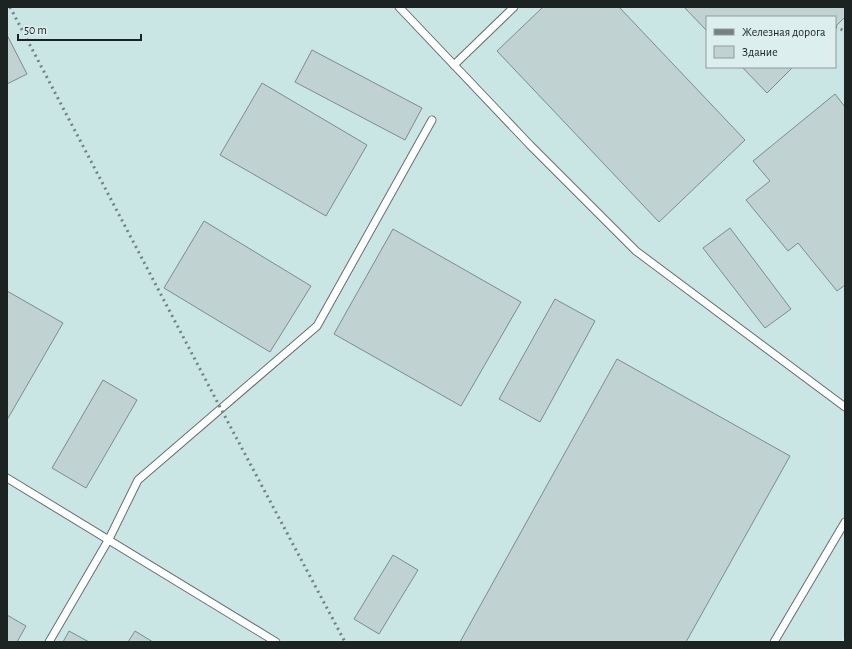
<svg xmlns="http://www.w3.org/2000/svg" width="852" height="649" viewBox="0 0 852 649" font-family="'Alegreya Sans',sans-serif">
<rect width="100%" height="100%" fill="#dceeed"/>
<path fill="#c9e5e4" fill-rule="evenodd" d="M7 7H845V636L841 642H7ZM707 17H835V67H707Z"/>
<g fill="#c0d2d1" stroke="#7c8d8c">
<path d="M543 7H619L745 140 659 222 497 51Z"/>
<path d="M684 7H845V17L835 27V17H707V31Z"/>
<path d="M7 35 27 74 7 84Z"/>
<path d="M312 50 422 108 405 140 295 82Z"/>
<path d="M742 67H793L767 93Z"/>
<path d="M262 83 367 145 326 216 220 155Z"/>
<path d="M835 94 845 107V285L837 291 798 243 788 251 746 200 770 181 753 161Z"/>
<path d="M204 221 311 286 270 352 164 288Z"/>
<path d="M730 228 791 309 765 328 703 248Z"/>
<path d="M393 229 521 302 461 406 334 334Z"/>
<path d="M7 291 63 323 7 420Z"/>
<path d="M555 299 595 321 540 422 499 399Z"/>
<path d="M617 359 790 456 686 642H460Z"/>
<path d="M103 380 137 400 86 488 52 468Z"/>
<path d="M393 555 418 570 379 634 354 619Z"/>
<path d="M7 615 26 626 17 642H7Z"/>
<path d="M69 631 89 642H63Z"/>
<path d="M135 631 153 642H128Z"/>
</g>
<g fill="none" stroke-linecap="round" stroke-linejoin="round">
<g stroke="#617170" stroke-width="9">
<g id="service">
<path d="M399 7 530 145 636 251 845 407"/>
<path d="M454 65 514 7"/>
<path d="M7 478 276 642"/>
<path d="M49 642 109 539 138 480 317 326 432 120"/>
<path d="M774 642 845 522"/>
</g>
</g>
<use href="#service" stroke="#fff" stroke-width="7"/>
<g stroke="#758181" stroke-width="3" stroke-dasharray="2 4" stroke-linecap="butt">
<path d="M10 7 221 409 345 642"/>
<path d="M835 27 845 31"/>
</g>
</g>
<rect width="852" height="649" fill="none" stroke="#1c2323" stroke-width="16"/>
<rect x="706" y="16" width="130" height="52" fill="#dceeed" stroke="#8f9d9c"/>
<rect x="714" y="29" width="20" height="6" fill="#758181" stroke="#8f9d9c"/>
<text x="742" y="36" font-size="12" fill="#1c2323">Железная дорога</text>
<rect x="714" y="46" width="20" height="12" fill="#c0d2d1" stroke="#8f9d9c"/>
<text x="742" y="56" font-size="12" fill="#1c2323">Здание</text>
<path d="M18 34v6h123v-6" fill="none" stroke="#1c2323" stroke-width="2"/>
<text x="24" y="34" font-size="12" fill="#1c2323" stroke="#dceeed" stroke-width="3" paint-order="stroke">50 m</text>
</svg>
